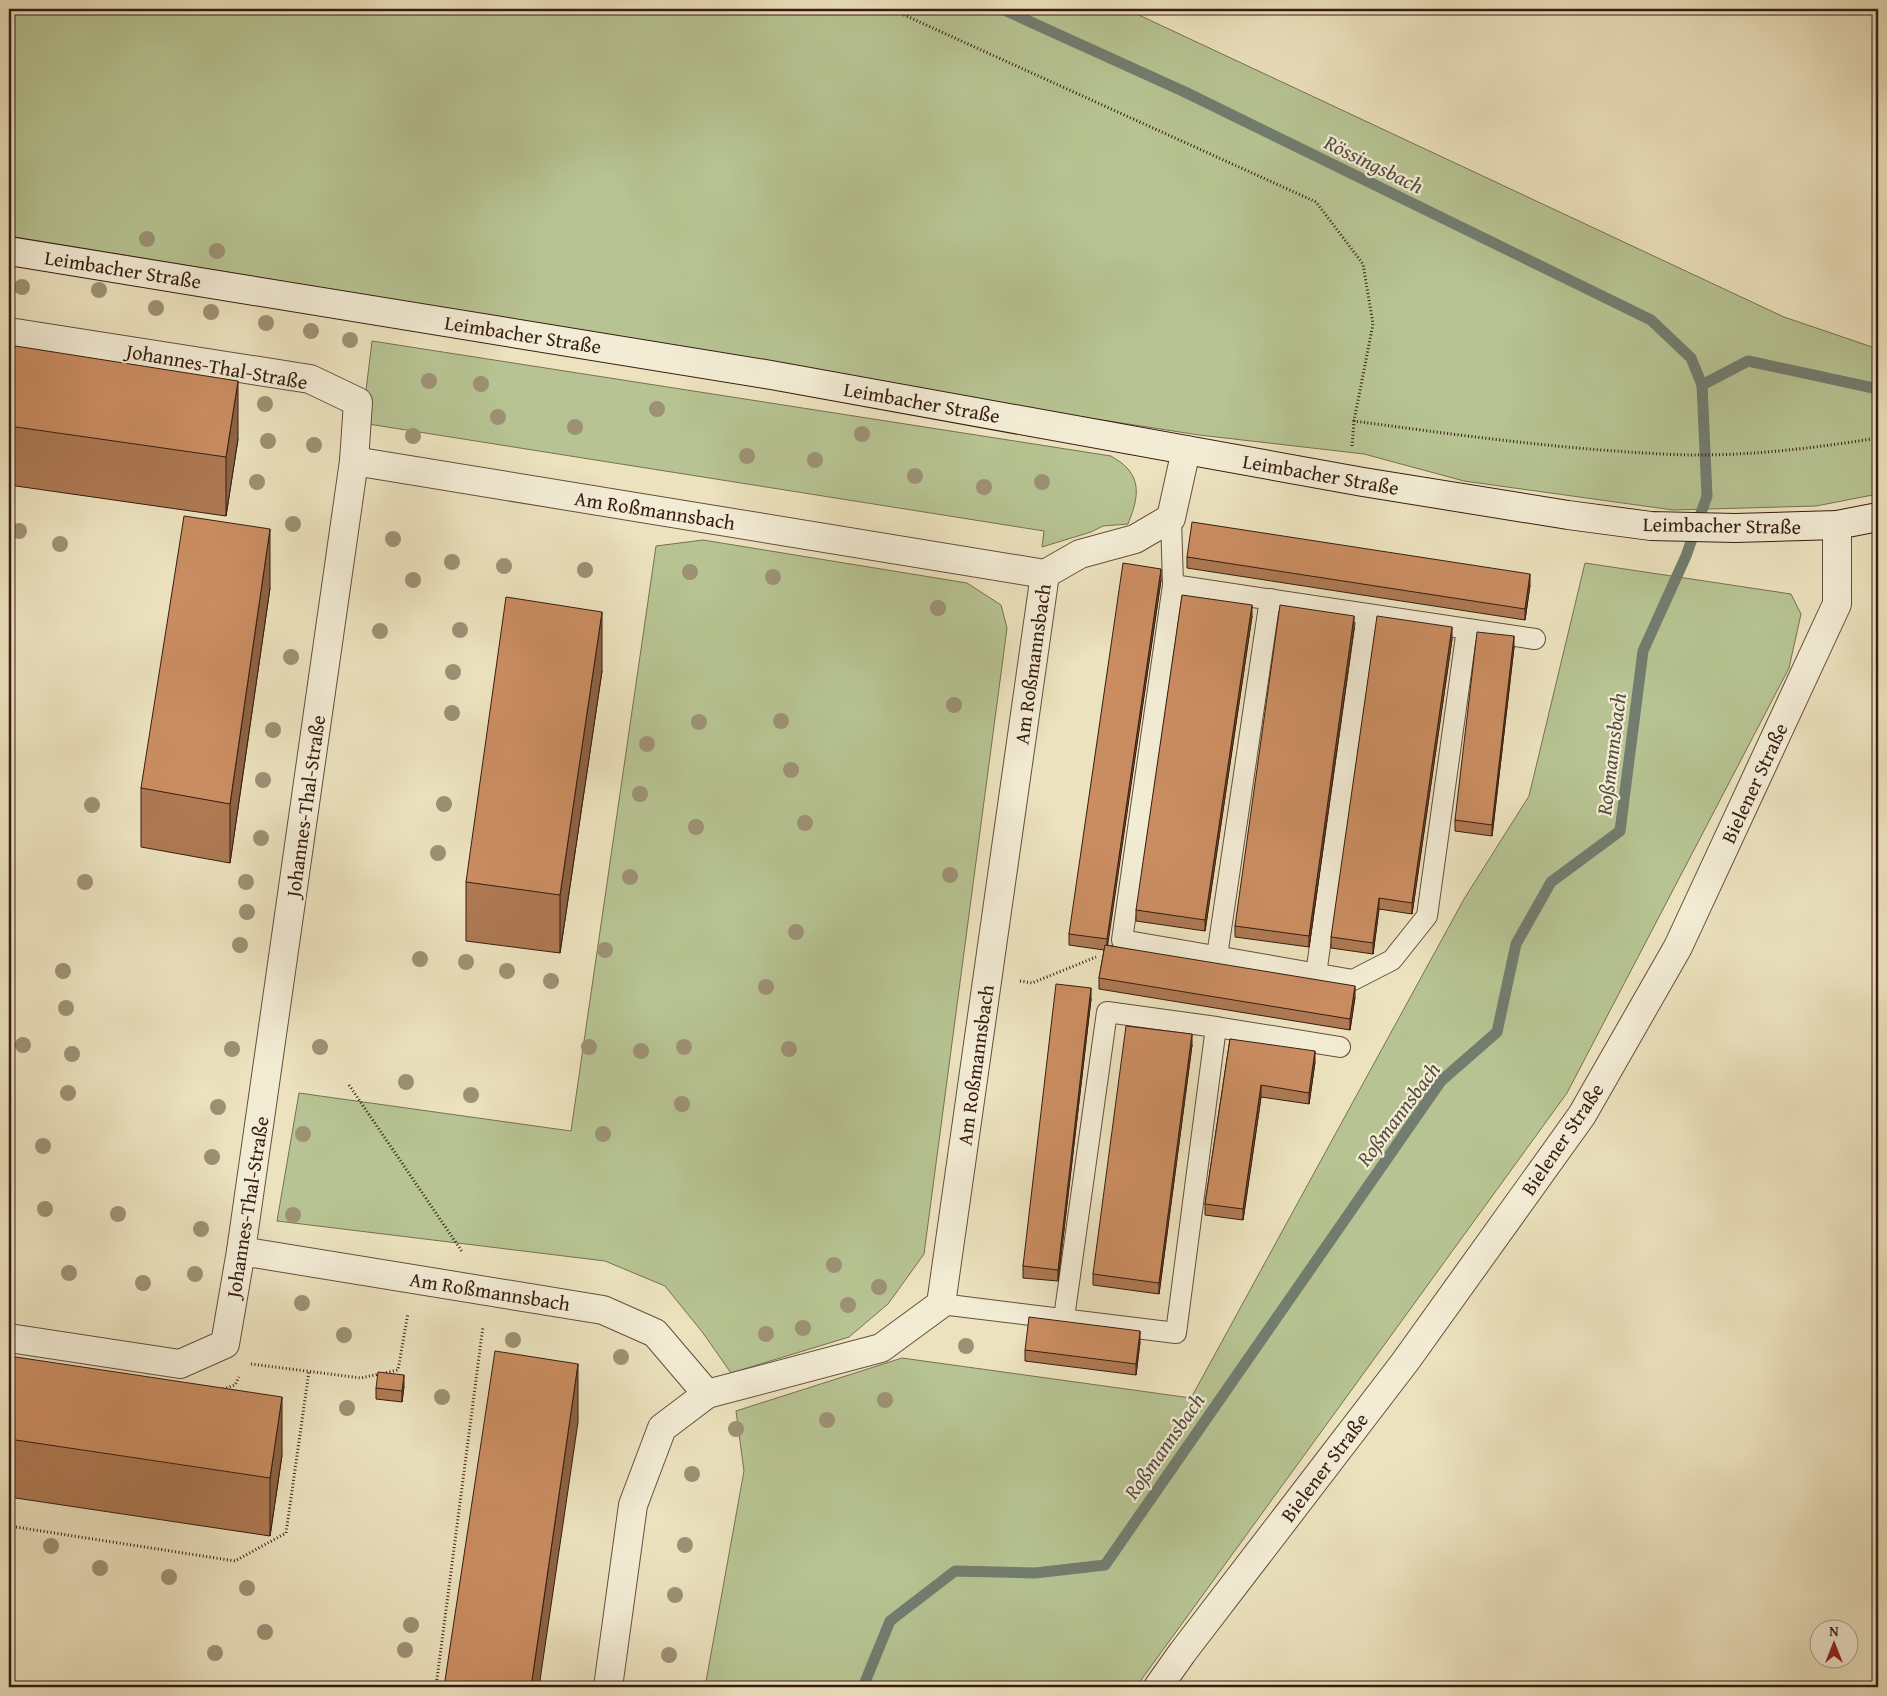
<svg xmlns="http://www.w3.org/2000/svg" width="1887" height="1696" viewBox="0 0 1887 1696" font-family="'Gentium Book Plus',serif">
<rect width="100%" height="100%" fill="#ece2be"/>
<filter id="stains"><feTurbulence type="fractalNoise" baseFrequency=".004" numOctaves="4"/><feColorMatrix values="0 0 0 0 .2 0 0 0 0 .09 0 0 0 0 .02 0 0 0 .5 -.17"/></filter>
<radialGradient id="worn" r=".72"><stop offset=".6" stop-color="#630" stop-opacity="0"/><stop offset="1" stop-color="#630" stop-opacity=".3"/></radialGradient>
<g fill="#b7c392" stroke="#777052">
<path d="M9 9H1126L1784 317 1878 349V494L1816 506 1673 510 1464 481 1364 454 1199 435 1038 410 632 339 9 236Z"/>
<path d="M372 341 1111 456C1117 460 1123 463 1127 468 1143 485 1135 506 1128 524L1103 526 1091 532 1042 547 1044 531 362 423Z"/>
<path d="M703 540 967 583 1001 605 1007 628 924 1254 888 1304 849 1337 731 1373 703 1333 665 1286 605 1261 277 1221 299 1093 571 1131 656 546Z"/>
<path d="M1585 563 1791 594 1801 614 1789 668 1567 1093 1136 1687H705L744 1471 736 1411 902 1358 1191 1398 1464 899 1529 796Z"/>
</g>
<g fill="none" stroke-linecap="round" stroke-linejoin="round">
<g stroke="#727d6f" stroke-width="11">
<path d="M1002 9 1185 92 1651 320 1691 358 1702 385"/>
<path d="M863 1687 890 1621 955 1571 1035 1573 1105 1565 1441 1081 1497 1032 1516 944 1551 882 1620 831 1643 651 1686 556 1707 496 1702 385 1748 361 1878 389"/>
</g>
<g stroke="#644e3c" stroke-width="22">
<g id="lane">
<path d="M1171 518 1173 585 1122 940 1353 980 1392 960 1427 916 1467 629"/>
<path d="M1173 585 1535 639"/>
<path d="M1217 956 1270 599"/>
<path d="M1316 974 1367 614"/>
<path d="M1216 1027 1340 1047"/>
<path d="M941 1304 1176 1333 1216 1027 1107 1012 1064 1318"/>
</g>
</g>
<g stroke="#644e3c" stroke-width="30">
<g id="street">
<path d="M9 332 310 379 358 402 354 461 241 1251 225 1344 180 1364 9 1338"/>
<path d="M354 461 1045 574"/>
<path d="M241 1251 603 1310 655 1333 707 1394"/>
<path d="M608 1687 633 1505 662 1428 707 1394 881 1348 941 1304 1045 574 1080 554 1135 539 1171 518 1186 450"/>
<path d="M1158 1687 1182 1653 1405 1362 1582 1115 1678 947 1837 604V525"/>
</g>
</g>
<g stroke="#371c11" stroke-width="30">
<path id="secondary" d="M9 251 771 375 1363 482 1568 515 1651 526 1735 528 1837 525 1878 517"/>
</g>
<g stroke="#371c11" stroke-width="3" stroke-dasharray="1 2.5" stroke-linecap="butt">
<path d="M891 9 1316 202 1363 264 1373 324 1354 421"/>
<path d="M1352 446 1354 421C1457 435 1560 449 1663 454 1735 458 1808 449 1878 438"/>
<path d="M1020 981 1032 983 1096 957"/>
<path d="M349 1085 463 1253"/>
<path d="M251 1364 361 1378 398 1370 408 1313"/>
<path d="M223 1389 235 1385 239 1377"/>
<path d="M9 1526 235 1561 286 1533 309 1371"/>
<path d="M436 1687 483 1326"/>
</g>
<use href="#lane" stroke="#f3ecd5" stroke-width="20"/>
<use href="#street" stroke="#f3ecd5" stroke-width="28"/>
<use href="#secondary" stroke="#f3ecd5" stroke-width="28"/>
</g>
<g fill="#9d9174">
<circle cx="147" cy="239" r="8"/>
<circle cx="217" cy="251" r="8"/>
<circle cx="22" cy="287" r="8"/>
<circle cx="99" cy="290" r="8"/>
<circle cx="156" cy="308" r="8"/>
<circle cx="211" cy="312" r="8"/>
<circle cx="266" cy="323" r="8"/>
<circle cx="311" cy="331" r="8"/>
<circle cx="350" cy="340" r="8"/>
<circle cx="429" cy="381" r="8"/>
<circle cx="481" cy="384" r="8"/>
<circle cx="265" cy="404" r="8"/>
<circle cx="657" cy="409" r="8"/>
<circle cx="498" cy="417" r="8"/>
<circle cx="575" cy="427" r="8"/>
<circle cx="862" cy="434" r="8"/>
<circle cx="413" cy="436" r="8"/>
<circle cx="268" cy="441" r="8"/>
<circle cx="314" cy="445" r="8"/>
<circle cx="747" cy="456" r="8"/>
<circle cx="815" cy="460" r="8"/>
<circle cx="915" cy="476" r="8"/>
<circle cx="257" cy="482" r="8"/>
<circle cx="1042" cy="482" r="8"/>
<circle cx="984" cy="487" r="8"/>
<circle cx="293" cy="524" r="8"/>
<circle cx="19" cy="531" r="8"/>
<circle cx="393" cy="539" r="8"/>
<circle cx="60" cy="544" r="8"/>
<circle cx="452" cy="562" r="8"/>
<circle cx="504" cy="566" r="8"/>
<circle cx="585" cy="570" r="8"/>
<circle cx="690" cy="572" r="8"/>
<circle cx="773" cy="577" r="8"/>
<circle cx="413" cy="580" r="8"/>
<circle cx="938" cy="608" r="8"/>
<circle cx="460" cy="630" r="8"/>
<circle cx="380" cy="631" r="8"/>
<circle cx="291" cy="657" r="8"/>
<circle cx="453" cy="672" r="8"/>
<circle cx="954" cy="705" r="8"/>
<circle cx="452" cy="713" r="8"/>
<circle cx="781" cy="721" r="8"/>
<circle cx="699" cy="722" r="8"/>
<circle cx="273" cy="730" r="8"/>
<circle cx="647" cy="744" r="8"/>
<circle cx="791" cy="770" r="8"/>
<circle cx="263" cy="780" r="8"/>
<circle cx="640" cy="794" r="8"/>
<circle cx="444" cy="804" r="8"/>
<circle cx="92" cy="805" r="8"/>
<circle cx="805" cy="823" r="8"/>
<circle cx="696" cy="827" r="8"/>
<circle cx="261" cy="838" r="8"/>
<circle cx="438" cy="853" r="8"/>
<circle cx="950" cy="875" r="8"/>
<circle cx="630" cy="877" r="8"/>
<circle cx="85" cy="882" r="8"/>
<circle cx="246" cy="882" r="8"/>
<circle cx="247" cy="912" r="8"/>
<circle cx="796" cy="932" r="8"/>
<circle cx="240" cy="945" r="8"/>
<circle cx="605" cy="950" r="8"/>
<circle cx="420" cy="959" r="8"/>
<circle cx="466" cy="962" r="8"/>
<circle cx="63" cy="971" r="8"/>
<circle cx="507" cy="971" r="8"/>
<circle cx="551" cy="981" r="8"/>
<circle cx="766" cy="987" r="8"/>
<circle cx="66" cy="1008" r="8"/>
<circle cx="23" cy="1045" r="8"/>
<circle cx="320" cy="1047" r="8"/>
<circle cx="589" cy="1047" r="8"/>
<circle cx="684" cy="1047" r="8"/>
<circle cx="232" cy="1049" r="8"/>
<circle cx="789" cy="1049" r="8"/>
<circle cx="641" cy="1051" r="8"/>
<circle cx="72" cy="1054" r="8"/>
<circle cx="406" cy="1082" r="8"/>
<circle cx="68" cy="1093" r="8"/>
<circle cx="471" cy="1095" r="8"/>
<circle cx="682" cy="1104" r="8"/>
<circle cx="218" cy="1107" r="8"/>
<circle cx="303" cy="1134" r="8"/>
<circle cx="603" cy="1134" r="8"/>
<circle cx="43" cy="1146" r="8"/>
<circle cx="212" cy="1157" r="8"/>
<circle cx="45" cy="1209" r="8"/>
<circle cx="118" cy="1214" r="8"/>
<circle cx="293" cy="1215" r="8"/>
<circle cx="201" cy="1229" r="8"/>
<circle cx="834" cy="1265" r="8"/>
<circle cx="69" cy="1273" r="8"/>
<circle cx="195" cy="1274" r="8"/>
<circle cx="143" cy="1283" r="8"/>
<circle cx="879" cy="1287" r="8"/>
<circle cx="302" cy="1303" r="8"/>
<circle cx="848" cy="1305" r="8"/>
<circle cx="803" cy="1328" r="8"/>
<circle cx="766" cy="1334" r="8"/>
<circle cx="344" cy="1335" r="8"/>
<circle cx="513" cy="1340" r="8"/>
<circle cx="966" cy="1346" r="8"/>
<circle cx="621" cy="1357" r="8"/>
<circle cx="442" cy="1397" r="8"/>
<circle cx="885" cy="1400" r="8"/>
<circle cx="347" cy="1408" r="8"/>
<circle cx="827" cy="1420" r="8"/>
<circle cx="736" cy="1429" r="8"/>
<circle cx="692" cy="1474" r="8"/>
<circle cx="685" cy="1545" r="8"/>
<circle cx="51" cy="1546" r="8"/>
<circle cx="100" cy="1568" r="8"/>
<circle cx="169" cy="1577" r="8"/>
<circle cx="247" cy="1588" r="8"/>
<circle cx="675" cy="1595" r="8"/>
<circle cx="411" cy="1625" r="8"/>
<circle cx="265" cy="1632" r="8"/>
<circle cx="405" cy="1650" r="8"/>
<circle cx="215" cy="1653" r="8"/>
<circle cx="669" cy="1655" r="8"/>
</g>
<g fill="#ae7953" stroke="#371c11">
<path d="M9 345 238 439 226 516 9 485Z"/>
<path d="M1187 557 1530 585 1525 620 1187 568Z"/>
<path d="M1161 580 1107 945 1355 997 1350 1030 1099 989V978L1104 950 1069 945V934Z"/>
<path d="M270 588 230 863 141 847V788Z"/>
<path d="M1252 616 1205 931 1136 921V910Z"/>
<path d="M1354 628 1309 947 1235 937V926Z"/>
<path d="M1452 639 1412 914 1379 909 1373 954 1331 948V937Z"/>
<path d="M1514 647 1492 836 1455 831V820Z"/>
<path d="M602 671 560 953 466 941V882Z"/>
<path d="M1091 999 1058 1281 1023 1278V1266Z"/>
<path d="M1230 1039 1315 1062 1309 1104 1261 1097 1243 1220 1205 1215V1204Z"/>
<path d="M1192 1045 1159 1294 1093 1285V1274Z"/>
<path d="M1140 1342 1136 1375 1025 1361V1350Z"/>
<path d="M9 1356 282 1455 270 1536 9 1497Z"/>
<path d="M404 1386 402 1402 376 1399V1388Z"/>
</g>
<g fill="#8d6344" stroke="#371c11">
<path d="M238 381V439L226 516V457Z"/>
<path d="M270 529V588L230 863V804Z"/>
<path d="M1161 569V580L1107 950V939Z"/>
<path d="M1530 574V585L1525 620V609Z"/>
<path d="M1252 605V616L1205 931V920Z"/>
<path d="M602 612V671L560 953V895Z"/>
<path d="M1354 616V628L1309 947V936Z"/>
<path d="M1452 627V639L1412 914V903Z"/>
<path d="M1514 636V647L1492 836V825Z"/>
<path d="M1379 898V909L1373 954V943Z"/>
<path d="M1355 986V997L1350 1030V1019Z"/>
<path d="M1091 988V999L1058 1281V1270Z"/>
<path d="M1192 1034V1045L1159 1294V1283Z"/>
<path d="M1315 1051V1062L1309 1104V1093Z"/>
<path d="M1261 1085V1097L1243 1220V1209Z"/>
<path d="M1140 1331V1342L1136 1375V1364Z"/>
<path d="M578 1364V1422L539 1687H531Z"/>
<path d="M404 1375V1386L402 1402V1391Z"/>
<path d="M282 1397V1455L270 1536V1478Z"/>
</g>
<g fill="#ca8d61" stroke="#371c11">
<path d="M9 345 238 381 226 457 9 426Z"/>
<path d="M184 516 270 529 230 804 141 788Z"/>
<path d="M1192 522 1530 574 1525 609 1187 557Z"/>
<path d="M1123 563 1161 569 1107 939 1069 934Z"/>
<path d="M1182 595 1252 605 1205 920 1136 910Z"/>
<path d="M506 597 602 612 560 895 466 882Z"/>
<path d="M1280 605 1354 616 1309 936 1235 926Z"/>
<path d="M1377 616 1452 627 1412 903 1379 898 1373 943 1331 937Z"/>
<path d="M1477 632 1514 636 1492 825 1455 820Z"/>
<path d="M1105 945 1355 986 1350 1019 1099 978Z"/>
<path d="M1056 984 1091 988 1058 1270 1023 1266Z"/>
<path d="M1126 1026 1192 1034 1159 1283 1093 1274Z"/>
<path d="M1230 1039 1315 1051 1309 1093 1261 1085 1243 1209 1205 1204Z"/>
<path d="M1029 1317 1140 1331 1136 1364 1025 1350Z"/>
<path d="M495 1351 578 1364 531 1687H444Z"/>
<path d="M9 1356 282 1397 270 1478 9 1439Z"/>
<path d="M378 1372 404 1375 402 1391 376 1388Z"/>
</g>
<g text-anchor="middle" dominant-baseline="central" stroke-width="4.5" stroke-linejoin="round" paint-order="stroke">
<g font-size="20" fill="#371c11" stroke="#f3ecd5">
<text transform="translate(123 269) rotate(9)">Leimbacher Straße</text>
<text transform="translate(523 334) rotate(9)">Leimbacher Straße</text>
<text transform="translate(217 366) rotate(10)">Johannes-Thal-Straße</text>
<text transform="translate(922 402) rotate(10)">Leimbacher Straße</text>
<text transform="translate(1321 474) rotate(10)">Leimbacher Straße</text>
<text transform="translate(655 510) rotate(9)">Am Roßmannsbach</text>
<text transform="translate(1722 525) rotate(1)">Leimbacher Straße</text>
<text transform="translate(1032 664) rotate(-82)">Am Roßmannsbach</text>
<text transform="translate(1754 783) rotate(-65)">Bielener Straße</text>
<text transform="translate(305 806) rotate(-82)">Johannes-Thal-Straße</text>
<text transform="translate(975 1065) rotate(-82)">Am Roßmannsbach</text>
<text transform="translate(1562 1139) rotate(-56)">Bielener Straße</text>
<text transform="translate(247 1207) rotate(-81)">Johannes-Thal-Straße</text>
<text transform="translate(490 1291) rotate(9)">Am Roßmannsbach</text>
<text transform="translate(1324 1467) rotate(-53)">Bielener Straße</text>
</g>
<g font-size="21" font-style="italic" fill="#544d40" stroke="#f3ecd5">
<text transform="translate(1374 164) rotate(26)">Rössingsbach</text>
<text transform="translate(1611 754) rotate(-83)">Roßmannsbach</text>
<text transform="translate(1398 1114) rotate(-53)">Roßmannsbach</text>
<text transform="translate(1164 1446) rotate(-55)">Roßmannsbach</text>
</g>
</g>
<rect width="1887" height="1696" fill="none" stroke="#ece2be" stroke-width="30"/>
<rect x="10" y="10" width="1867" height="1676" fill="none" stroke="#371c11" stroke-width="2.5"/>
<rect x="15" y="15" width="1857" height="1666" fill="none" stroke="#371c11"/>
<g transform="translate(1834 1644)"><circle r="24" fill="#f3ecd5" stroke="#a89987"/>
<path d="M0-4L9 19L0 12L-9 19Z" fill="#8f2418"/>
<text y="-8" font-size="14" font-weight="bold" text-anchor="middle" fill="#371c11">N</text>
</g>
<rect width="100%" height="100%" filter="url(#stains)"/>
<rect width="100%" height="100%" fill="url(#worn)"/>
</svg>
